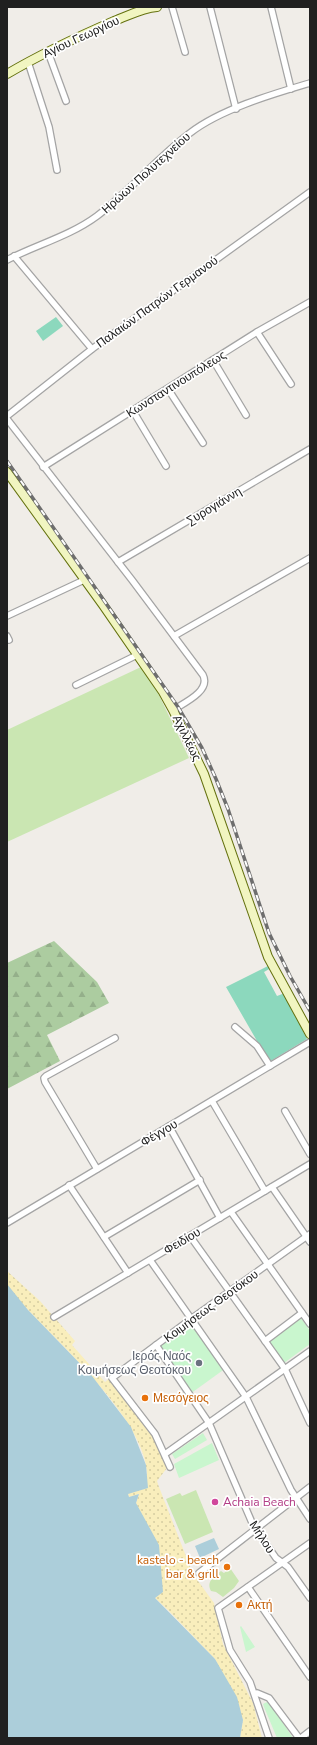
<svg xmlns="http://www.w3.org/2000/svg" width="317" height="1745" viewBox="0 0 317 1745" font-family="'Nunito Sans',sans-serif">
<defs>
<pattern id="forest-firs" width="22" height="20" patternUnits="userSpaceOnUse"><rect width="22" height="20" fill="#accca0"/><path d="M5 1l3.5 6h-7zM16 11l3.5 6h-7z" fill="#94af8a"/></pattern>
<pattern id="sand-dots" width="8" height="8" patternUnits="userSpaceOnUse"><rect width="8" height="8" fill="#f9eebc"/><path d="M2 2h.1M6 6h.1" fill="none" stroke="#d5cca1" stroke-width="1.8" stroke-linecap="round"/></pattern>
</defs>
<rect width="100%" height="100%" fill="#f0ede8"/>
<g fill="#cae6b2">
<path d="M141 667 158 693 189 758 7 842V730Z"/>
<path d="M196 1490 213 1532 185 1544 166 1499 180 1493 182 1496Z"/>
<path d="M230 1568 239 1581 234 1588 223 1597 216 1592 211 1591C206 1581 214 1577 221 1571L224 1573Z"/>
</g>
<path fill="url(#forest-firs)" d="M54 941 97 982 109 1003 47 1035 60 1061 7 1089V963Z"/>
<path fill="url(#sand-dots)" d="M7 1271 40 1301 75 1341 72 1345 105 1382 110 1378C132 1407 157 1433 167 1468L157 1481 159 1487 193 1574 214 1603 223 1644 253 1703 262 1738H240L243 1720 215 1659 169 1611 155 1598 159 1594 145 1523 136 1503 139 1494 129 1497 128 1494 147 1474C146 1423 66 1350 32 1314 26 1308 8 1290 7 1283 6 1279 7 1275 7 1271Z"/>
<g fill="#c9f6ce">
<path d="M301 1318 310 1331V1344L284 1363 269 1341Z"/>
<path d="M191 1319 226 1368 190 1394 156 1345Z"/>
<path d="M203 1433 207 1440 175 1459 172 1454Z"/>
<path d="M212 1443 219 1460 179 1478 174 1464Z"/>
<path d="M241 1626 255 1647 246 1652 240 1627Z"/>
<path d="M267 1702 271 1705 293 1738H277L264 1707 263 1704Z"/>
</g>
<g fill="#8cd8bd">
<path d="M56 317 63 326 43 341 36 331Z"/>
<path d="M270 965 271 968 264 972 277 996 285 993 307 1039 269 1062 226 987Z"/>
</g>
<g fill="#acceda">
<path d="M7 1284 28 1310 92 1376 131 1427 146 1465 148 1488 128 1494 129 1497 139 1494 136 1503 159 1545 163 1592 155 1598 215 1659 237 1697 243 1720 240 1738H7Z"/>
<path d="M214 1538 219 1549 200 1558 195 1546Z"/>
</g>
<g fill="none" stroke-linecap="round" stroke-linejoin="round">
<g stroke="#a4a4a4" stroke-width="8">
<g id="street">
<path d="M172 7 185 52"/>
<path d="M210 7 236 109"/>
<path d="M271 7 291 89"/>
<path d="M48 52 66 101"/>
<path d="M28 62 49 127 57 170"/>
<path d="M14 256 92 349"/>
<path d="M7 260C36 245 70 236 97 216 130 191 157 158 190 133 221 109 273 94 310 83"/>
<path d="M257 332 291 384"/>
<path d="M213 360 246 415"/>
<path d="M168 389 203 443"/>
<path d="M133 411 166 466"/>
<path d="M7 416 92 349 310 192"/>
<path d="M7 419 132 580 203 675C211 691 184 703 173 710"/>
<path d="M43 467 257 332 310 302"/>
<path d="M118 562 310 449"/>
<path d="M7 616 84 580"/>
<path d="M7 636 9 640H7"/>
<path d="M174 636 310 558"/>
<path d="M76 685 137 655"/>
<path d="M235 1027 257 1046 270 1066"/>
<path d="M212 1101 265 1191"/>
<path d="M285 1111 310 1154"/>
<path d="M169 1126 220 1218"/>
<path d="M97 1169 45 1082 44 1078 46 1076 115 1038"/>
<path d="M69 1185 128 1273"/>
<path d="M272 1187 310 1242"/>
<path d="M231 1212 310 1324"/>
<path d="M7 1223 310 1042"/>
<path d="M190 1236 285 1369 310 1423"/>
<path d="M104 1237 200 1180"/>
<path d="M150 1260 246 1397 291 1490 310 1519"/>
<path d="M54 1317 310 1164"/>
<path d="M265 1341 302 1313"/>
<path d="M156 1345 209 1423 253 1525 276 1558 288 1567 310 1598"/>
<path d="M165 1454 310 1351"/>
<path d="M170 1467 155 1434 112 1378 191 1319 310 1234"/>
<path d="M199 1573 310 1487"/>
<path d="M248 1587 310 1677"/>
<path d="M257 1693 269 1698 299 1738"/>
<path d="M269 1738 250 1682 230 1650 218 1608 310 1543"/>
<path d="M301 1738 310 1731"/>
</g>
</g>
<g stroke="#64710e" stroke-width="10">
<g id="secondary">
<path d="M7 74C41 54 77 37 114 21 128 16 142 8 157 7"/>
<path d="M7 472 103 605 163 692 173 710 204 774 268 957 310 1034"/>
</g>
</g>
<use href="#street" stroke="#fff" stroke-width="5.5"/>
<use href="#secondary" stroke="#f1f5c1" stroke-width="8"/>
<g stroke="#6e6e6e" stroke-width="3.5">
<path id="rail" d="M7 461 178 707 202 748 216 779 228 809 269 933 290 976 310 1011"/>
</g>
<use href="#rail" stroke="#fff" stroke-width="2" stroke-dasharray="6" stroke-linecap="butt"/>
</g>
<circle fill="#6b7280" stroke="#fff" stroke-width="1.5" cx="199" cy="1363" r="4"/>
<g fill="#e8710a" stroke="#fff" stroke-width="1.5">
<circle cx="145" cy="1398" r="4"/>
<circle cx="227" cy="1567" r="4"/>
<circle cx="239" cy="1605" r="4"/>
</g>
<circle fill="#d1479c" stroke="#fff" stroke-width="1.5" cx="215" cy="1502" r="4"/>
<g text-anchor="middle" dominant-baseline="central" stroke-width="3.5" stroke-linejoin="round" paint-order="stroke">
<g font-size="12" fill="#202020" stroke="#fff">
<text transform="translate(81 37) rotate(-25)">Αγίου Γεωργίου</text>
<text transform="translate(146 173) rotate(-42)">Ηρώων Πολυτεχνείου</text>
<text transform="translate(157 302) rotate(-36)">Παλαιών Πατρών Γερμανού</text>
<text transform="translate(176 384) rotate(-32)">Κωνσταντινουπόλεως</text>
<text transform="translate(214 506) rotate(-31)">Συρογιάννη</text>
<text transform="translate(187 738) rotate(64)">Αχιλλέως</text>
<text transform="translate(159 1133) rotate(-31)">Φέγγου</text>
<text transform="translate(182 1241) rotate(-31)">Φειδίου</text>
<text transform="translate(211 1306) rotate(-36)">Κοιμήσεως Θεοτόκου</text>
<text transform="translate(262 1537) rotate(57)">Μήλου</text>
</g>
<g font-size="12" fill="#5b616d" stroke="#fff" text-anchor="end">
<text x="191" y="1356">Ιερός Ναός<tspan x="191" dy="14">Κοιμήσεως Θεοτόκου</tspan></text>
</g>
<g font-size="12" fill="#c56008" stroke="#fff" text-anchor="start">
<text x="153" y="1398">Μεσόγειος</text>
<text x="219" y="1560" text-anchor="end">kastelo - beach<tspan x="219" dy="14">bar &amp; grill</tspan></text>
<text x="247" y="1605">Ακτή</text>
</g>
<g font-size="12" fill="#b23c85" stroke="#fff" text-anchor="start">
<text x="223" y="1502">Achaia Beach</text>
</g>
</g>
<rect width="317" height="1745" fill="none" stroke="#202020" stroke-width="16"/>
</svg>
